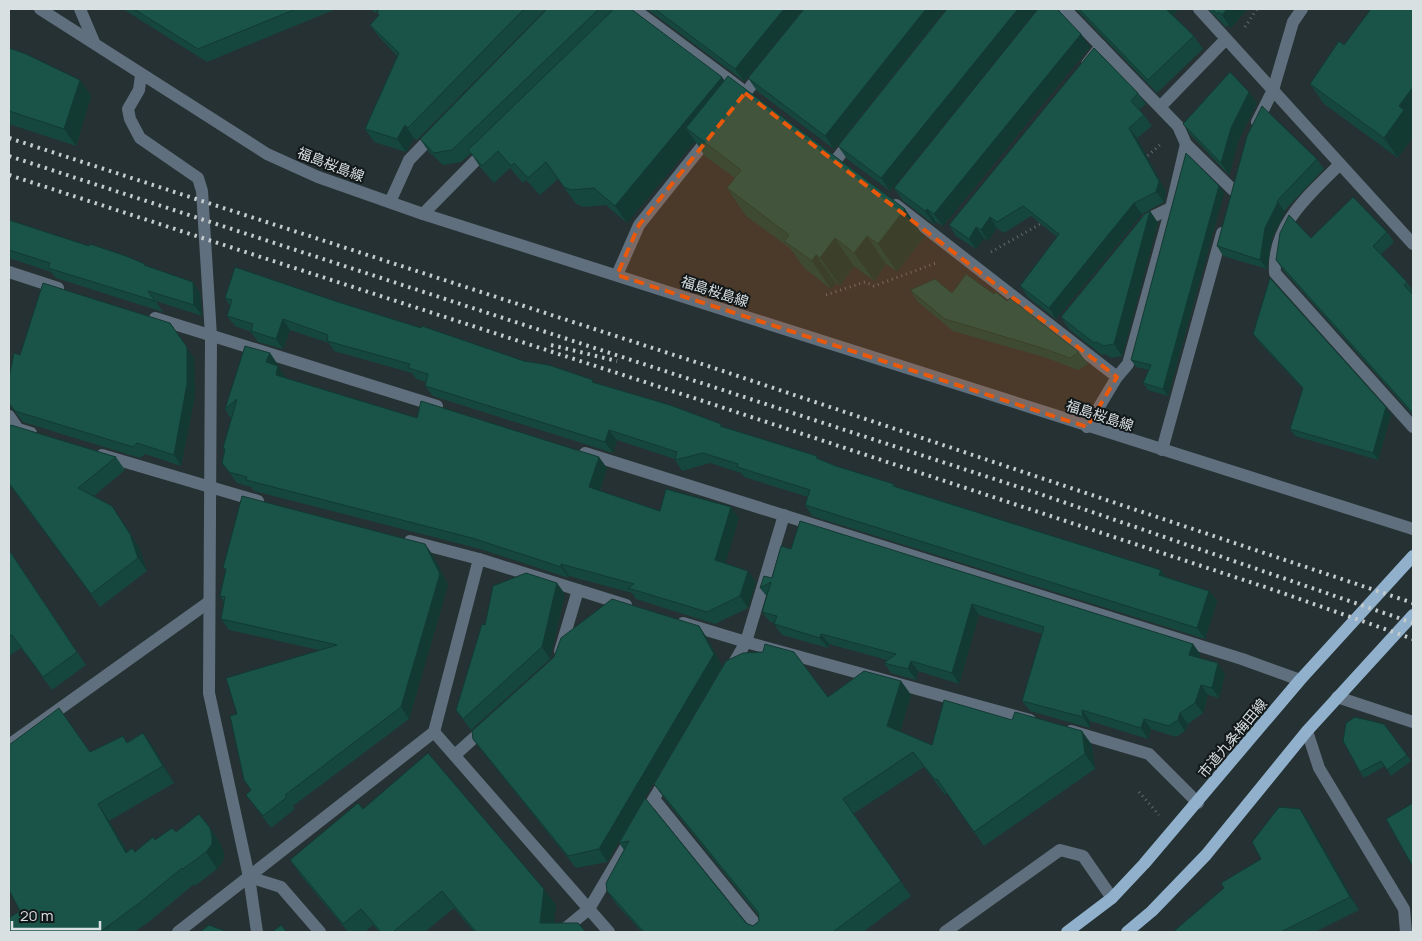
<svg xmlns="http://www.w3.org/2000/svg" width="1422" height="941" viewBox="0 0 1422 941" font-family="Manrope,'Noto Sans JP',sans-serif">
<rect width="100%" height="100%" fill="#253133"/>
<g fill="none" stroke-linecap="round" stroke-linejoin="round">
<g stroke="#616c6d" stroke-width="3" stroke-dasharray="1 4" stroke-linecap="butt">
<path d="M1245 27 1257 9"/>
<path d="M1144 159 1162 143"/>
<path d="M991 252 1042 223"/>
<path d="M826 295 865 282 874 286 936 263"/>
<path d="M1139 792 1159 815"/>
</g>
<g stroke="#606f7d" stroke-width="12">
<path d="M40 9 267 154 318 177 423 214 1413 529"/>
<path d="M80 9 94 42"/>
<path d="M634 9 740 88"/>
<path d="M1065 9 1178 126 1186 144 1233 190"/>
<path d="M1199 9 1413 244"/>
<path d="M1087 64 1101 46"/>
<path d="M141 75 139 90 128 109 130 119 140 138 198 178 202 191 211 336 209 693 249 877 257 932"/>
<path d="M738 102 763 71"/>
<path d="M1160 107 1226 39"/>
<path d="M1257 122 1273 90 1293 22 1302 9"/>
<path d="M836 160 853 138"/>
<path d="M1340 164C1309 195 1272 225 1275 273L1413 427"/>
<path d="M390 202 409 160 436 132"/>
<path d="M896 205 1117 377 1087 427"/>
<path d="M423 214 488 148"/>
<path d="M1142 228 1148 219 1171 208"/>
<path d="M9 272 58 288"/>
<path d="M617 275 639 225 711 135"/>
<path d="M155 318 437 406"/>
<path d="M1117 377 1128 364 1171 208 1186 144"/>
<path d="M9 416 18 429 31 433"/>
<path d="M1162 450 1222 233"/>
<path d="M585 453 1242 659 1300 680"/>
<path d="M102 455 258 501"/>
<path d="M410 541 479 559 626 605"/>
<path d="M683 623 746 642 1030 720"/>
<path d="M560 651 578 590"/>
<path d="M731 668 746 642 784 515"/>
<path d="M1337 697 1413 722"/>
<path d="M1071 731 1149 754 1198 803"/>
<path d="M1307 731 1319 768 1404 909 1406 932"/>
<path d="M434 732 609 932"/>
<path d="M9 745 209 602"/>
<path d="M455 755 485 728"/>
<path d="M654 799 762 932"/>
<path d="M642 818 667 777"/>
<path d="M249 877 281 887 320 932"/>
<path d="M178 932 434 732 479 559"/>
<path d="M561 932 589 909 632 836"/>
<path d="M945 932 1060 850 1083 856 1112 898"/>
</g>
<g stroke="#90b0cb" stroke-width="12">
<path d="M1067 932 1112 898 1144 864 1300 680 1413 556"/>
<path d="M1127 932 1152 911 1206 855 1307 731 1413 615"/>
</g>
<g stroke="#c4cccd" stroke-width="4" stroke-dasharray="2.5 5" stroke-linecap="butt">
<path d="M9 138 714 368 1413 603"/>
<path d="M9 156 1040 494 1413 623"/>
<path d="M9 175 703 401 1274 590 1413 639"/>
<path d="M551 345 617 361"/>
</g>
</g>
<g fill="#16473e">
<path d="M123 9H336L207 62Z"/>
<path d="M371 9H379L375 13Z"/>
<path d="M380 9H546L417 140 414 138 406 152 374 142 365 129 397 56 379 37 370 25 379 16 377 12Z"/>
<path d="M547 9H631L724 80 924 237 897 272 886 264 874 281 854 266 840 286 836 283 831 289 804 268 790 248 746 216 727 188 735 178 705 156 695 141 627 223 606 205 583 207 576 204 558 179 540 195 526 180 523 183 510 168 494 183 480 167 471 153 461 162 443 165 429 152 420 139Z"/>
<path d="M647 9H803L744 81Z"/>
<path d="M804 9H945L834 149 757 91 748 78Z"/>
<path d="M947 9 890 191 847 159 838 146Z"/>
<path d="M1076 9H1179L1173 15 1194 36 1203 49 1157 93Z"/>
<path d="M1208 9H1247L1231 28 1228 25 1226 27Z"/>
<path d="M1413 9V137L1398 158 1324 104 1310 84 1344 45Z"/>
<path d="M1058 10 1090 47 943 226 936 222 934 224 903 201 894 188Z"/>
<path d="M9 48 80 80 91 96 76 146 9 124Z"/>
<path d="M1249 92 1257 103 1239 139 1229 175 1191 135 1183 124Z"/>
<path d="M1138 93 1146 104 1139 110 1144 115 1152 126 1137 138 1166 192 1164 202 1142 214 1056 319 1028 297 1020 286 1057 237 1031 216 1004 233 997 228 988 241 984 238 976 249 956 236 949 225Z"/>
<path d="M1317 159 1324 169 1284 211 1285 212 1272 238 1267 269 1223 256 1217 246Z"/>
<path d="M1219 186 1224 193 1168 396 1148 390 1143 383 1149 370 1136 367 1131 360Z"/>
<path d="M1150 211 1158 223 1122 356 1111 358 1105 354 1102 355 1069 329 1061 317Z"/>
<path d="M9 220 147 266 193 282 200 293 202 316 156 301 163 312 56 278 51 272 9 258Z"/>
<path d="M1387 232 1394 242 1381 254 1407 282 1413 291V293L1412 294 1413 295V415L1283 270 1276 260 1311 238Z"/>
<path d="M910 290 952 293 994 294 1007 301 1079 352 1088 364 1078 370 1047 358 953 331 918 302Z"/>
<path d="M225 298 338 302 524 361 721 424 723 427 817 456 819 459 836 466 894 484 896 487 1161 570 1166 577 1209 591 1217 601 1205 639 812 516 805 505 808 497 744 477 741 473 710 463 682 471 675 460V459L617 440 613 453 433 396 425 386 426 382 416 379 412 373 334 351 329 343 290 330 283 349 258 342 251 332 235 326 227 316 230 306Z"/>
<path d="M1253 334 1386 407 1391 415 1378 460 1295 436 1290 429 1303 389 1258 341Z"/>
<path d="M270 353 278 365 277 366 286 378 417 418 607 468 600 491 660 511 739 518 725 563 748 571 756 582 748 608 715 624 636 599 632 593 569 576V578L480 549 254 491 251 487 237 483 222 463 224 451 223 448 231 419 225 409Z"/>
<path d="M20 355 194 358 195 395 181 466 145 454 140 458 23 422 9 404V378Z"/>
<path d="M9 427 116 457 125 470 94 496 112 506 139 547 147 571 100 607 9 484Z"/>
<path d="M791 549 1193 644 1200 654 1199 658 1225 674 1219 698 1208 695 1203 713 1188 724 1185 731 1176 737 1151 729 1148 739 1090 721V728L1030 711 1022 701 1042 634 979 615 959 684 918 671 916 680 891 673 884 663 887 660 829 644 828 648 782 635 774 624 775 623 770 622 762 612 767 597 760 588 772 578Z"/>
<path d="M9 550 86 665 52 690 21 648 9 656Z"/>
<path d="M433 555 448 585 409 719 293 806 295 809 271 828 246 795 251 790 244 780 237 714 319 650 229 630 221 619 224 602 220 596 226 571 223 568Z"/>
<path d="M565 594 550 659 471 730 456 710 485 625Z"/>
<path d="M699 626 707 638 722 666 607 862 576 868 482 751 473 739 554 657Z"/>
<path d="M901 681 911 695 900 732 932 745H1092L1095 769 984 846 947 793 945 795 924 767 853 814 911 896 863 932H642L617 905 607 891 624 850 619 843 645 798 746 923 753 926 759 921 758 915 664 798 654 784 828 697Z"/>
<path d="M1384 724 1411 761 1391 776 1385 766 1364 778 1360 772Z"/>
<path d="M143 733 155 750 174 783 109 821 127 851 135 852 155 840 176 832 210 828 221 845 224 853 223 861 217 869 195 886 194 884 150 921 134 932H11L90 752 127 742Z"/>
<path d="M363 809 556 905 554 923 586 932H474L454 908 425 932H379L373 925 365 932H348L302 877 290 860Z"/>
<path d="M1309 822 1359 910 1315 932H1173L1261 859Z"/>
</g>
<g fill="#123a32">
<path d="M784 9H803L744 81 735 69Z"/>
<path d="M926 9H945L834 149 825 136Z"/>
<path d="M1018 9H1037L890 191 881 178Z"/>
<path d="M1165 9H1179L1171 17Z"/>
<path d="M1227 9H1247L1231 28 1222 15Z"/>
<path d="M1081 34 1090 47 943 226 934 214Z"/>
<path d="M722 77 734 94 686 128 695 141 627 223 615 206Z"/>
<path d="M80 80 91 96 76 146 64 129Z"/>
<path d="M1413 87V137L1398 158 1384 138 1399 106Z"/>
<path d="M1249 92 1257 103 1239 139 1229 175 1221 163 1231 128Z"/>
<path d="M405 125 414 138 406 152 397 139Z"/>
<path d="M1129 128 1137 138 1166 192 1164 202 1156 192Z"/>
<path d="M1219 186 1224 193 1168 396 1163 389Z"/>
<path d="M1278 202 1285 212 1272 238 1267 269 1260 260 1265 228Z"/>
<path d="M1134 203 1142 214 1056 319 1049 308Z"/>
<path d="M905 209 924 237 897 272 878 244Z"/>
<path d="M927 209 936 222 934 224 925 211Z"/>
<path d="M1150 211 1158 223 1122 356 1114 344Z"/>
<path d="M990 217 997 228 988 241 981 230Z"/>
<path d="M976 227 984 238 976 249 969 239Z"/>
<path d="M867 236 886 264 874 281 854 253Z"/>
<path d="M835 238 854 266 840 286 820 258Z"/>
<path d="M816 255 836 283 831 289 812 261Z"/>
<path d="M193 282 200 293 202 316 194 305Z"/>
<path d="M283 319 290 330 283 349 276 339Z"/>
<path d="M170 323 194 358 195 395 181 466 174 455Z"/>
<path d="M270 353 278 365 274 374 266 362Z"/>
<path d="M278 366 286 378 276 375Z"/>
<path d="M1386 407 1391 415 1378 460 1373 453Z"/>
<path d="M609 430 617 440 613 453 605 442Z"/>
<path d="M599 457 607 468 597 498 589 487Z"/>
<path d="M112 506 139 547 147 571 138 558Z"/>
<path d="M731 507 739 518 723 571 715 560Z"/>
<path d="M425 544 433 555 448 585 409 719 401 707Z"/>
<path d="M561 564 569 576V578L561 567Z"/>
<path d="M1161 570 1168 581 1159 575Z"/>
<path d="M748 571 756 582 748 608 740 596Z"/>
<path d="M557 583 565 594 550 659 542 647Z"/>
<path d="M1209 591 1217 601 1205 639 1197 628Z"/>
<path d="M972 604 979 615 959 684 952 673Z"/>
<path d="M699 626 707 638 722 666 607 862 599 849Z"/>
<path d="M821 634 829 644 828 648 820 638Z"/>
<path d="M1193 644 1200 654 1196 665 1189 655Z"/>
<path d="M911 661 918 671 916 680 908 669Z"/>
<path d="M1218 663 1225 674 1219 698 1212 688Z"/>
<path d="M901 681 911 695 897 741 887 726Z"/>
<path d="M1201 685 1208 695 1203 713 1195 703Z"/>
<path d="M1082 710 1090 721V728L1083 717Z"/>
<path d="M1180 713 1188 724 1185 731 1178 720Z"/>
<path d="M1144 719 1151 729 1148 739 1141 728Z"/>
<path d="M1082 731 1092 745 1095 769 1085 754Z"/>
<path d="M143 733 155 750 174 783 163 766Z"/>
<path d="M98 804 109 821 138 869 126 853Z"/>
<path d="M1300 809 1309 822 1359 910 1350 897Z"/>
<path d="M210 828 221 845 224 853 223 861 217 869 206 852Z"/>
<path d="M544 889 556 905 553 932 540 923Z"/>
</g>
<g fill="#1a5348" stroke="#123a32">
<path d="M134 9H296L198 49Z"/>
<path d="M380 9H524L408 128 405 125 397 139 365 129 399 53 370 25 379 15 377 12Z"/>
<path d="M547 9H599L452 150 434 153 420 139Z"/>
<path d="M614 9H631L722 77 615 206 594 188 571 190 564 187 546 162 528 178 514 163 511 166 498 151 482 166 468 150Z"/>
<path d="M655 9H784L735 69Z"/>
<path d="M804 9H926L825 136 748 78Z"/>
<path d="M947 9H1018L881 178 838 146Z"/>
<path d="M1038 9H1057L1081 34 934 214 927 209 925 211 894 188Z"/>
<path d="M1079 9H1166L1194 36 1148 80Z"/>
<path d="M1212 9H1227L1222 15 1219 12 1217 14Z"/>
<path d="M1371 9H1413V87L1399 106 1404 110 1384 138 1310 84 1339 41 1344 45Z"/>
<path d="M9 48 26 54 80 80 64 129 9 111Z"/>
<path d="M1094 48 1138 93 1131 101 1144 115 1129 128 1159 181 1156 192 1134 203 1049 308 1020 286 1059 234 1023 206 997 222 990 217 981 230 976 227 969 239 949 225Z"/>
<path d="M1230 72 1249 92 1231 128 1221 163 1183 124Z"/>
<path d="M728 76 905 209 878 244 867 236 854 253 835 238 820 258 816 255 812 261 784 241 789 235 727 188 741 170 686 128Z"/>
<path d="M1262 106 1317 159 1277 201 1278 202 1265 228 1260 260 1217 246 1247 136Z"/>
<path d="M1186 153 1219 186 1163 389 1143 383 1151 365 1131 360Z"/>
<path d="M1353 197 1387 232 1373 246 1407 282 1404 285 1413 295V413L1276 260 1280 233 1289 215 1311 238Z"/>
<path d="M1150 211 1114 344 1103 346 1097 342 1094 343 1061 317 1145 214Z"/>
<path d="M9 220 89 246 90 244 126 256 145 264 144 265 193 282 194 305 148 291 155 301 48 268 50 263 9 250Z"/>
<path d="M235 267 338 302 421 328 422 326 524 361 549 365 593 380 592 382 670 405 721 424 720 426 817 456 816 458 836 466 894 484 893 486 1161 570 1159 575 1209 591 1197 628 805 505 810 490 737 467 738 464 703 453 675 460 677 452 609 430 605 442 425 386 428 374 408 368 410 364 327 341 328 335 283 319 276 339 251 331 253 324 227 316 232 300 225 298Z"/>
<path d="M966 274 994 294 996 292 1007 301 1010 298 1079 352 1070 358 1039 347 945 319 910 290 935 279 952 293Z"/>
<path d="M1270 278 1386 407 1373 453 1290 429 1303 388 1253 334Z"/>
<path d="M43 283 170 323 187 347V384L174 455 137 443 133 447 15 411 9 403V378L14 353 20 355Z"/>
<path d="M245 346 270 353 266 362 278 366 276 375 417 418 421 401 599 457 589 487 660 511 666 489 731 507 715 560 748 571 740 596 707 612 628 588 634 584 561 564V567L472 538 246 480 247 477 229 472 222 463 225 449 223 448 237 399 225 409Z"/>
<path d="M11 425 116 457 78 488 112 506 130 534 138 558 91 594 9 483V427Z"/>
<path d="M242 496 425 544 440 574 401 707 285 795 287 797 263 816 246 795 251 790 244 780 230 716 237 714 226 678 337 645 221 619 225 597 220 596 226 569 223 568Z"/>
<path d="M800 521 1193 644 1189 655 1218 663 1212 688 1201 685 1195 703 1180 713 1178 720 1169 726 1144 719 1141 728 1082 710 1083 717 1022 701 1044 627 972 604 952 673 911 661 908 669 884 663 896 654 821 634 820 638 774 624 777 616 762 612 771 582 760 588 764 576 772 578 781 546 791 549Z"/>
<path d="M9 550 77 652 43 677 12 635 9 637Z"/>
<path d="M526 573 557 583 542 647 463 719 456 710 482 624 485 625 493 586Z"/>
<path d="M612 599 699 626 714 654 599 849 568 856 473 739 472 731 554 657 561 638Z"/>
<path d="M765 644 794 652 828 697 864 671 901 681 887 726 932 745 944 700 1012 720 1015 712 1082 731 1085 754 974 832 937 779 935 780 913 752 843 799 901 881 833 932H644L607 891 606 883 629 841 619 843 645 798 746 923 753 926 759 921 758 912 654 784 726 661 743 653 763 652Z"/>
<path d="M59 708 90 752 123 736 127 743 143 733 163 766 98 804 126 853 132 848 135 852 153 837 155 840 172 828 176 832 199 814 210 828 212 837V844L206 852 183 869 182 868 138 904 100 932H11L9 929V918L20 911 9 890V745Z"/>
<path d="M1355 717 1384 724 1407 755 1387 770 1381 761 1360 772 1343 741 1346 723Z"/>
<path d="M428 753 544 889 540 923H578L586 932H476L442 891 393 932H381L361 909 343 924 290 860 358 803 363 809Z"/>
<path d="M1413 803V867L1386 819Z"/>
<path d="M1279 807 1300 809 1350 897 1281 932H1173L1224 888 1221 883 1261 859 1252 842Z"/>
<path d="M209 925 225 931V932H200Z"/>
<path d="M281 925 287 932H272Z"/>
</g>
<path fill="#e8590c" fill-opacity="0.2" stroke="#e8590c" stroke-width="4" stroke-dasharray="10 6" stroke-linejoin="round" d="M745 93 1117 377 1087 427 617 275 639 225Z"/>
<g text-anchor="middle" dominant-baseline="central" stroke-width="4" stroke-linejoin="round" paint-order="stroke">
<g font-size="14" fill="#d8e0e1" stroke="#121819">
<text transform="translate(331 164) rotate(21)">福島桜島線</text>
<text transform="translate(715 291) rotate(18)">福島桜島線</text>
<text transform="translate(1100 415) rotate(18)">福島桜島線</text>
<text transform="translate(1232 738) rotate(-50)">市道九条梅田線</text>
</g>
</g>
<rect width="1422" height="941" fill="none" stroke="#d8e0e1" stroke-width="20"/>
<path d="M12 921v8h88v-8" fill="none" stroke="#d8e0e1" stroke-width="2.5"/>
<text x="20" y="921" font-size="15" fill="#d8e0e1" stroke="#121819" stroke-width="4" paint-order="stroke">20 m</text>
</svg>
